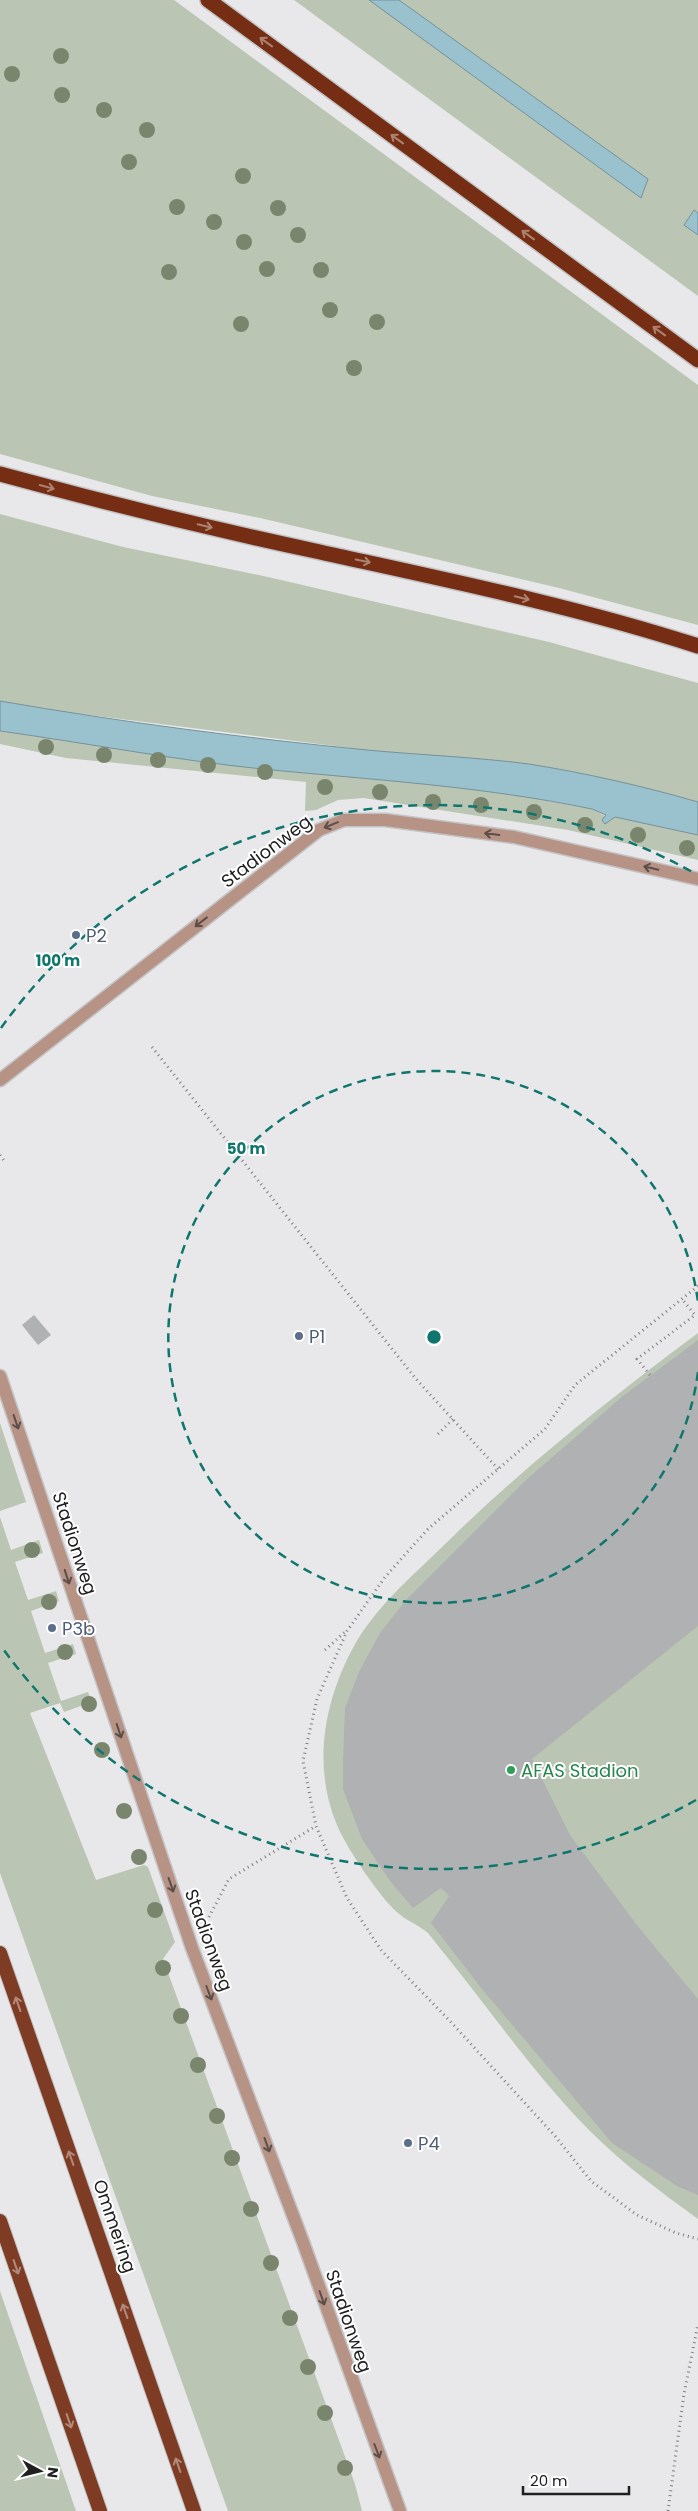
<svg xmlns="http://www.w3.org/2000/svg" width="698" height="2511" viewBox="0 0 698 2511" font-family="Poppins,sans-serif">
<rect width="100%" height="100%" fill="#e8e8ea"/>
<g fill="#bac6b3">
<path d="M0 0H174L698 385V625L559 588 260 518 152 496 0 454Z"/>
<path d="M294 0H698V296Z"/>
<path d="M0 514 123 547 268 577 549 642 698 683V802L566 771 527 764 366 750 57 711 0 701Z"/>
<path d="M0 731 260 768 402 780 487 790 592 809 611 819 615 817 698 835V860L568 830 364 798 338 800 316 810 305 811 306 782 66 758 0 744Z"/>
<path d="M698 1333V2219C661 2192 624 2165 591 2132 537 2078 491 2011 443 1952 438 1946 433 1939 428 1933 419 1925 407 1921 398 1913 380 1898 346 1847 337 1825 312 1766 324 1701 354 1646 375 1608 410 1578 441 1548 521 1469 608 1400 698 1333Z"/>
<path d="M0 1423 26 1502 0 1511Z"/>
<path d="M0 1517 11 1550 39 1540 43 1553 15 1562 28 1600 56 1591 59 1601 31 1611 45 1653 73 1644 76 1654 48 1663 61 1701 88 1692 92 1702 64 1712 60 1703 30 1713 96 1880 144 1865 148 1867 175 1942 163 1959 355 2484 362 2511H228L0 1873Z"/>
<path d="M0 2291 76 2511H0Z"/>
</g>
<g fill="#99c2ce" stroke="#75919a">
<path d="M369 0H399L648 179 641 198Z"/>
<path d="M694 210 698 213V235L684 225Z"/>
<path d="M0 701C121 722 244 738 367 750 420 755 475 757 529 764 585 773 643 786 698 802V835L615 817 605 824 602 820 606 815 592 809C481 786 374 780 262 769 174 760 87 743 0 731Z"/>
</g>
<g fill="#b0b1b2">
<path d="M34 1315 51 1335 38 1345 22 1325Z"/>
<path d="M698 1340V1626L532 1759 570 1835 636 1924 698 1999V2195L677 2186 612 2143 482 1989 431 1923 449 1896 441 1888 413 1908 390 1881 362 1839 343 1789V1761L345 1708 359 1672 380 1633 406 1600 526 1480 623 1396Z"/>
</g>
<g fill="none" stroke-linecap="round" stroke-linejoin="round">
<g stroke="#c4c4c6" stroke-width="15">
<g id="service">
<path d="M0 1080 319 830 344 820H385L514 837 698 879"/>
<path d="M0 1376 192 1948 303 2242 400 2511"/>
</g>
</g>
<g stroke="#c4c4c6" stroke-width="16">
<g id="trunk">
<path d="M0 1953 194 2511"/>
<path d="M0 2221 100 2511"/>
</g>
</g>
<g stroke="#c4c4c6" stroke-width="18">
<g id="motorway">
<path d="M208 0 698 360"/>
<path d="M0 474C106 503 212 529 320 552 447 580 574 606 698 646"/>
</g>
</g>
<g stroke="#7e7e80" stroke-width="3" stroke-dasharray="1 4" stroke-linecap="butt">
<path d="M152 1047 416 1379 498 1469"/>
<path d="M0 1155 5 1162"/>
<path d="M698 1286 575 1385 545 1429 428 1529 385 1577 347 1631 317 1699 303 1761 316 1826 347 1898 381 1950 449 2020 555 2136 591 2181 637 2215 676 2233 698 2239"/>
<path d="M650 1375 637 1359 695 1315 682 1299"/>
<path d="M438 1434 453 1419"/>
<path d="M325 1650 346 1631"/>
<path d="M209 1917 229 1879 316 1826"/>
<path d="M668 2511 684 2394 698 2324"/>
</g>
<use href="#service" stroke="#b79386" stroke-width="12"/>
<use href="#trunk" stroke="#7e3c24" stroke-width="14"/>
<use href="#motorway" stroke="#752e13" stroke-width="15"/>
</g>
<g fill="#79866d">
<circle cx="61" cy="56" r="8"/>
<circle cx="12" cy="74" r="8"/>
<circle cx="62" cy="95" r="8"/>
<circle cx="104" cy="110" r="8"/>
<circle cx="147" cy="130" r="8"/>
<circle cx="129" cy="162" r="8"/>
<circle cx="243" cy="176" r="8"/>
<circle cx="177" cy="207" r="8"/>
<circle cx="278" cy="208" r="8"/>
<circle cx="214" cy="222" r="8"/>
<circle cx="298" cy="235" r="8"/>
<circle cx="244" cy="242" r="8"/>
<circle cx="267" cy="269" r="8"/>
<circle cx="321" cy="270" r="8"/>
<circle cx="169" cy="272" r="8"/>
<circle cx="330" cy="310" r="8"/>
<circle cx="377" cy="322" r="8"/>
<circle cx="241" cy="324" r="8"/>
<circle cx="354" cy="368" r="8"/>
<circle cx="46" cy="747" r="8"/>
<circle cx="104" cy="755" r="8"/>
<circle cx="158" cy="760" r="8"/>
<circle cx="208" cy="765" r="8"/>
<circle cx="265" cy="772" r="8"/>
<circle cx="325" cy="787" r="8"/>
<circle cx="380" cy="792" r="8"/>
<circle cx="433" cy="802" r="8"/>
<circle cx="481" cy="805" r="8"/>
<circle cx="534" cy="812" r="8"/>
<circle cx="585" cy="825" r="8"/>
<circle cx="638" cy="835" r="8"/>
<circle cx="687" cy="848" r="8"/>
<circle cx="32" cy="1550" r="8"/>
<circle cx="49" cy="1602" r="8"/>
<circle cx="65" cy="1652" r="8"/>
<circle cx="89" cy="1704" r="8"/>
<circle cx="102" cy="1750" r="8"/>
<circle cx="124" cy="1811" r="8"/>
<circle cx="139" cy="1857" r="8"/>
<circle cx="155" cy="1910" r="8"/>
<circle cx="163" cy="1968" r="8"/>
<circle cx="181" cy="2016" r="8"/>
<circle cx="198" cy="2065" r="8"/>
<circle cx="217" cy="2116" r="8"/>
<circle cx="232" cy="2158" r="8"/>
<circle cx="251" cy="2209" r="8"/>
<circle cx="271" cy="2263" r="8"/>
<circle cx="290" cy="2318" r="8"/>
<circle cx="308" cy="2367" r="8"/>
<circle cx="325" cy="2413" r="8"/>
<circle cx="345" cy="2468" r="8"/>
</g>
<defs><path id="oneway-shaft" d="M-6 0H5M1.5-3L5.5 0L1.5 3" fill="none" stroke-width="1.6" stroke-linecap="round" stroke-linejoin="round" transform="scale(1.25)"/></defs>
<g stroke="#ac8271">
<use href="#oneway-shaft" transform="translate(266 42) rotate(-144)"/>
<use href="#oneway-shaft" transform="translate(397 139) rotate(-144)"/>
<use href="#oneway-shaft" transform="translate(528 235) rotate(-144)"/>
<use href="#oneway-shaft" transform="translate(659 331) rotate(-144)"/>
<use href="#oneway-shaft" transform="translate(47 487) rotate(15)"/>
<use href="#oneway-shaft" transform="translate(205 526) rotate(13)"/>
<use href="#oneway-shaft" transform="translate(363 561) rotate(12)"/>
<use href="#oneway-shaft" transform="translate(522 598) rotate(14)"/>
</g>
<g stroke="#5c4e49">
<use href="#oneway-shaft" transform="translate(331 825) rotate(158)"/>
<use href="#oneway-shaft" transform="translate(492 834) rotate(-173)"/>
<use href="#oneway-shaft" transform="translate(651 868) rotate(-167)"/>
<use href="#oneway-shaft" transform="translate(201 922) rotate(142)"/>
<use href="#oneway-shaft" transform="translate(16 1422) rotate(71)"/>
<use href="#oneway-shaft" transform="translate(67 1577) rotate(72)"/>
<use href="#oneway-shaft" transform="translate(119 1731) rotate(72)"/>
<use href="#oneway-shaft" transform="translate(171 1885) rotate(71)"/>
<use href="#oneway-shaft" transform="translate(209 1993) rotate(69)"/>
<use href="#oneway-shaft" transform="translate(267 2145) rotate(70)"/>
<use href="#oneway-shaft" transform="translate(322 2298) rotate(71)"/>
<use href="#oneway-shaft" transform="translate(377 2451) rotate(69)"/>
</g>
<g stroke="#b28a7c">
<use href="#oneway-shaft" transform="translate(18 2004) rotate(-109)"/>
<use href="#oneway-shaft" transform="translate(71 2158) rotate(-109)"/>
<use href="#oneway-shaft" transform="translate(16 2267) rotate(71)"/>
<use href="#oneway-shaft" transform="translate(125 2311) rotate(-109)"/>
<use href="#oneway-shaft" transform="translate(69 2421) rotate(71)"/>
<use href="#oneway-shaft" transform="translate(178 2465) rotate(-109)"/>
</g>
<g fill="none" stroke="#0f766e" stroke-width="2.5" stroke-dasharray="9 6">
<path d="M698 1372A266 266 0 1 1 698 1302"/>
<path d="M696 1800A532 532 0 0 1 1 1646M1 1028A532 532 0 0 1 696 874"/>
</g>
<g fill="#5c6f8a" stroke="#fff" stroke-width="2">
<circle cx="76" cy="935" r="5"/>
<circle cx="299" cy="1336" r="5"/>
<circle cx="52" cy="1628" r="5"/>
<circle cx="408" cy="2143" r="5"/>
</g>
<circle fill="#2e9e5b" stroke="#fff" stroke-width="2" cx="511" cy="1770" r="5"/>
<g text-anchor="middle" dominant-baseline="central" stroke-width="4" stroke-linejoin="round" paint-order="stroke">
<g font-size="18" fill="#202021" stroke="#fff">
<text transform="translate(266 851) rotate(-37)">Stadionweg</text>
<text transform="translate(75 1543) rotate(72)">Stadionweg</text>
<text transform="translate(209 1940) rotate(70)">Stadionweg</text>
<text transform="translate(115 2226) rotate(71)">Ommering</text>
<text transform="translate(349 2321) rotate(71)">Stadionweg</text>
</g>
<g font-size="18" fill="#4e5e75" stroke="#fff" text-anchor="start">
<text x="86" y="935">P2</text>
<text x="309" y="1336">P1</text>
<text x="62" y="1628">P3b</text>
<text x="418" y="2143">P4</text>
</g>
<g font-size="18" fill="#27864d" stroke="#fff" text-anchor="start">
<text x="521" y="1770">AFAS Stadion</text>
</g>
</g>
<circle cx="434" cy="1337" r="8" fill="#0f766e" stroke="#fff" stroke-width="2.5"/>
<g font-size="15" text-anchor="middle" font-weight="bold" fill="#0f766e" stroke="#fff" stroke-width="4" stroke-linejoin="round" paint-order="stroke">
<text x="58" y="966">100 m</text>
<text x="246" y="1154">50 m</text>
</g>
<g transform="translate(40 2471) rotate(97)" stroke="#ffffff" stroke-width="4" paint-order="stroke">
<path d="M0-4L9 19L0 12L-9 19Z" fill="#202021"/>
<text y="-8" font-size="14" font-weight="bold" text-anchor="middle" fill="#202021">N</text>
</g>
<path d="M523 2486v8h106v-8" fill="none" stroke="#202021" stroke-width="2.5"/>
<text x="530" y="2486" font-size="15" fill="#202021" stroke="#ffffff" stroke-width="4" paint-order="stroke">20 m</text>
</svg>
